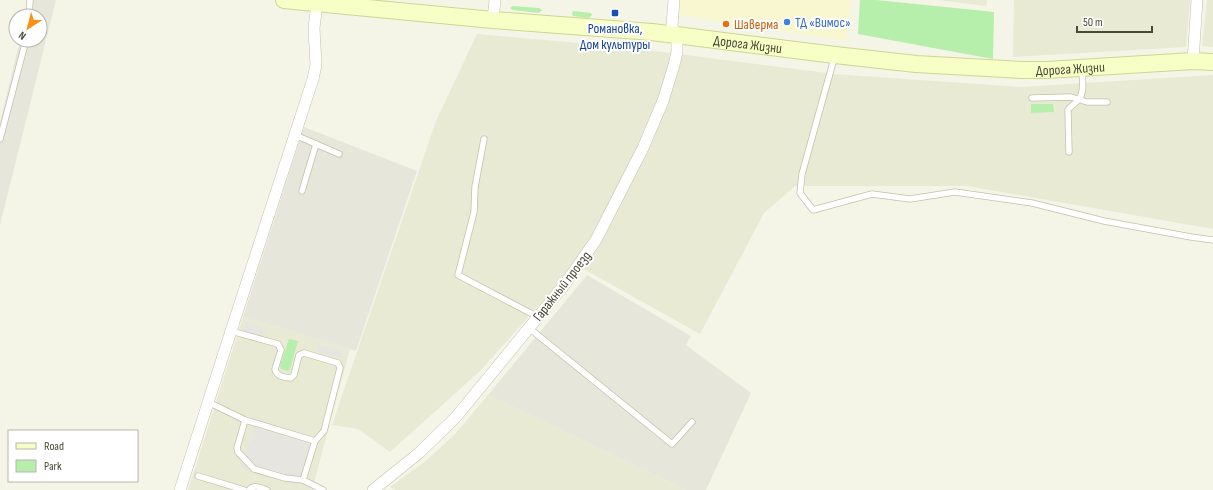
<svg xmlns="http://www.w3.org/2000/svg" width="1213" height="490" viewBox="0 0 1213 490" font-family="'Sofia Sans Condensed',sans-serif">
<rect width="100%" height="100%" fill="#f4f5e7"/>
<g fill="#e8ead4">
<path d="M937 0H987L986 6Z"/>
<path d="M1014 0H1190L1186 47 1013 57Z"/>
<path d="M1207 0H1213V47L1202 46Z"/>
<path d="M477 34 624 47 827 73 803 161 808 162 833 74 1022 87 1213 75V229L967 186H795L764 213 700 334 573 263 549 294 480 371 390 452 358 429 332 425 436 121Z"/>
<path d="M243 317 350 349 312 490H188Z"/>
<path d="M488 395 686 490H396L390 487 427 460 455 434Z"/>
</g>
<path fill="#f9f7d0" d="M680 0H851L846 41 679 15Z"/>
<g fill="#e7e6db">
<path d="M30 0H56L0 225V122L20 40H40V16H26Z"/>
<path d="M304 127 417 171 356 351 243 317Z"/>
<path d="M587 275 691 336 686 345 751 393 706 490H686L488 395Z"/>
</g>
<g fill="#b6eeab">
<path d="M860 0H876L994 12 993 59 858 34Z"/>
<path d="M513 6 539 8 542 10 539 13 513 10 510 8Z"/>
<path d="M573 11 591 13 592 15 589 18 573 16 572 14Z"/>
<path d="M1031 104H1053L1054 112 1031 113Z"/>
<path d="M289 339 298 341 290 369 288 371 281 369 280 366Z"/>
</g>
<g fill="#e6e5df">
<path d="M246 322 266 328 263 337 244 331Z"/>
<path d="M319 344 343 351 341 358 317 351Z"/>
<path d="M254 427 311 444 298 485 242 468Z"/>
</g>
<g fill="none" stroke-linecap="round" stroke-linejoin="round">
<g stroke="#c0c2a8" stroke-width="7">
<g id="service">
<path d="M29 16 30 0"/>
<path d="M835 55 802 174 800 193 813 210 872 194 910 199 955 192 1032 203 1104 221 1191 237 1213 240"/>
<path d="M1032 98 1071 97 1087 102H1107"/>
<path d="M295 135 339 154"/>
<path d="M0 139 26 40"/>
<path d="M484 139 475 187 474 212 458 275 538 317"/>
<path d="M1069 152 1068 110C1072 104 1076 104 1079 99 1085 92 1082 78 1082 70"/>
<path d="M302 191 316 144"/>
<path d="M529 328 672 444 692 422"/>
<path d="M231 331 278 344 281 350 275 369C276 376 285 378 291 378L294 375 299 355 304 353 338 363 340 368 324 431 315 441 303 480"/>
<path d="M208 402 245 420 315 441"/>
<path d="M245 420 237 448 238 452 254 469 285 478 303 480 323 490"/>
<path d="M198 476 244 490"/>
<path d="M249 490C254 484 261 488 267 490"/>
</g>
</g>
<g stroke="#c0c2a8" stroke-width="12">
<g id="minor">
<path d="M493 20 495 0"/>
<path d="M1193 61 1197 0"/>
<path d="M180 490 231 331 313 79 316 65 314 28 317 4"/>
<path d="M373 490 419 453 456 417 565 284 596 240 643 148 663 101 674 65 677 52V43L672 26 674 0"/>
</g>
</g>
<g stroke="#ced68f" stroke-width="18">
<g id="secondary">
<path id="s1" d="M284 0 493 20 652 32 835 55 916 64 1022 70H1047L1193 61 1213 62"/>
</g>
</g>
<use href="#service" stroke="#fff" stroke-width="5.5"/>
<use href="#minor" stroke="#fff" stroke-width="11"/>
<use href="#secondary" stroke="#f7ffc7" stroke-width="16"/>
</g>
<rect fill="#1a4fb4" stroke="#fff" stroke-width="1.5" x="611" y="9" width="8" height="8" rx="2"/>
<circle fill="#3f7fe0" stroke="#fff" stroke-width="1.5" cx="787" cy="22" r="4"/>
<circle fill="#e8710a" stroke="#fff" stroke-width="1.5" cx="726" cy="24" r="4"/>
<g text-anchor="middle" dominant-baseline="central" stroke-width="4" stroke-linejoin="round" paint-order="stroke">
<g font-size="14" fill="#366cbe" stroke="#fff" text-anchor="start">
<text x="795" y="22">ТД «Вимос»</text>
</g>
<g font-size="14" fill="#c56008" stroke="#fff" text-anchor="start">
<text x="734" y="24">Шаверма</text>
</g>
<g font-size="14" fill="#164399" stroke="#fff">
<text x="615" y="28">Романовка,<tspan x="615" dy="16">Дом культуры</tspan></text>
</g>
<g font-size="14" fill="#494935" stroke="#fff">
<text stroke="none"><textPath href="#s1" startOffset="466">Дорога Жизни</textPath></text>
<text stroke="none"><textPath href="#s1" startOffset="790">Дорога Жизни</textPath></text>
<text transform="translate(562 286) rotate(-52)">Гаражный проезд</text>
</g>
</g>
<rect x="8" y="430" width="130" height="52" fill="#ffffff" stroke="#b6b6ae"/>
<rect x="16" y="443" width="20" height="6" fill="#f7ffc7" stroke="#b6b6ae"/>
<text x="44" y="450" font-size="12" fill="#494935">Road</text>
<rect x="16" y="460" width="20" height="12" fill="#b6eeab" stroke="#b6b6ae"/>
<text x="44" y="470" font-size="12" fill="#494935">Park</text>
<g transform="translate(28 28) rotate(216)"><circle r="19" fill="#ffffff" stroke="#b6b6ae"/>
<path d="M0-3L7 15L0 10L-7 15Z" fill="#ff9014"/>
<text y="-6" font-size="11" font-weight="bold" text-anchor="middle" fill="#494935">N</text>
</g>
<path d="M1077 26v6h75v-6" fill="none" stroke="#494935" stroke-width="2"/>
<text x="1083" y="26" font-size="12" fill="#494935" stroke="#ffffff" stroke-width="3" paint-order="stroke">50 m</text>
</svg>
